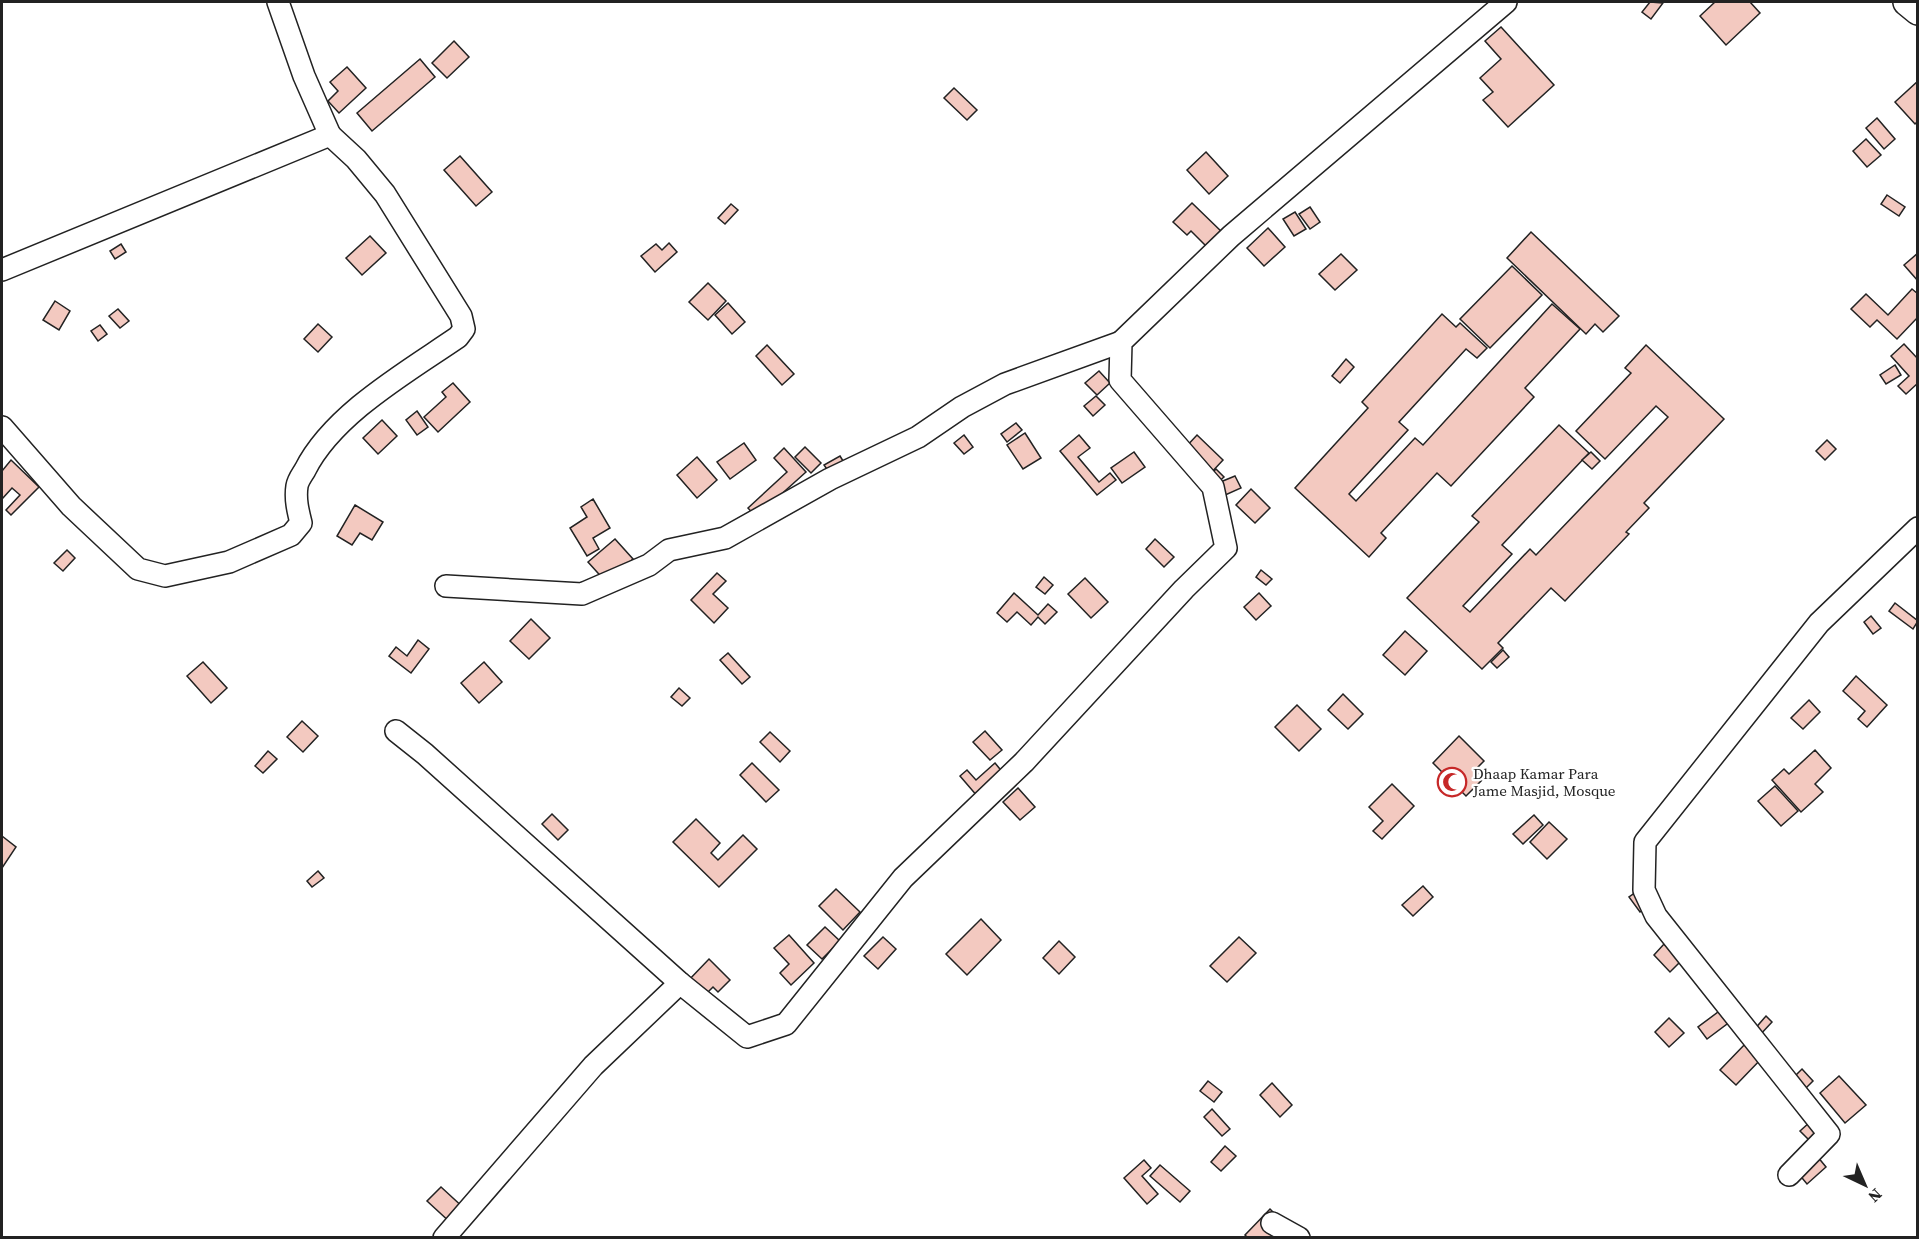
<svg xmlns="http://www.w3.org/2000/svg" width="1919" height="1239" viewBox="0 0 1919 1239" font-family="'Source Serif 4',serif">
<rect width="100%" height="100%" fill="#fff"/>
<g fill="#f3c9c0" stroke="#222" stroke-width="1.5">
<path d="M1650 2 1663 3 1651 19 1642 12Z"/>
<path d="M1715 2H1750L1760 13 1726 45 1700 16Z"/>
<path d="M1501 27 1554 85 1508 127 1483 100 1493 92 1480 78 1501 59 1485 41Z"/>
<path d="M454 41 469 57 447 78 432 63Z"/>
<path d="M420 59 435 77 372 131 357 113Z"/>
<path d="M347 67 366 88 339 113 328 101 338 91 330 82Z"/>
<path d="M1918 81V121L1915 124 1895 102Z"/>
<path d="M954 88 977 110 967 120 944 98Z"/>
<path d="M1877 118 1895 139 1884 149 1866 128Z"/>
<path d="M1866 139 1881 155 1867 167 1853 151Z"/>
<path d="M1206 152 1228 176 1209 194 1187 170Z"/>
<path d="M460 156 492 192 476 206 444 170Z"/>
<path d="M1887 195 1905 207 1899 216 1881 204Z"/>
<path d="M1192 203 1226 236 1211 251 1191 231 1187 235 1173 222Z"/>
<path d="M731 204 738 210 725 224 718 218Z"/>
<path d="M1310 207 1320 222 1310 229 1299 214Z"/>
<path d="M1295 212 1306 229 1294 236 1283 219Z"/>
<path d="M1268 228 1285 247 1264 266 1247 248Z"/>
<path d="M1531 232 1619 316 1603 332 1595 324 1586 334 1507 258Z"/>
<path d="M370 236 386 253 362 275 346 258Z"/>
<path d="M669 243 677 252 655 272 641 256 656 244 662 250Z"/>
<path d="M121 244 126 252 115 259 110 251Z"/>
<path d="M1918 253V281L1904 265Z"/>
<path d="M1341 254 1357 270 1335 290 1319 274Z"/>
<path d="M1512 266 1542 295 1490 348 1460 319Z"/>
<path d="M708 283 726 301 708 320 689 302Z"/>
<path d="M1912 289 1918 294V317L1897 339 1877 320 1870 327 1851 309 1866 294 1888 315Z"/>
<path d="M55 301 70 311 59 330 43 320Z"/>
<path d="M728 303 745 322 732 334 715 315Z"/>
<path d="M1552 304 1580 329 1525 388 1534 397 1451 486 1437 473 1381 533 1386 538 1369 557 1295 488 1368 408 1362 402 1442 314 1456 327 1460 323 1487 348 1477 358 1466 349 1399 422 1408 430 1349 494 1356 501 1415 438 1423 445Z"/>
<path d="M118 309 129 321 120 328 109 316Z"/>
<path d="M318 324 332 337 318 352 304 339Z"/>
<path d="M100 325 107 334 98 341 91 331Z"/>
<path d="M1904 344 1918 359V383L1906 394 1898 386 1909 376 1891 356Z"/>
<path d="M767 345 794 374 782 385 756 356Z"/>
<path d="M1646 345 1724 419 1644 503 1649 508 1626 532 1629 534 1565 601 1551 588 1498 643 1503 648 1482 669 1407 598 1479 522 1472 516 1559 425 1589 453 1502 545 1512 554 1463 606 1470 612 1530 549 1536 555 1668 417 1656 406 1605 459 1576 431 1631 373 1625 368Z"/>
<path d="M1346 359 1354 367 1340 383 1332 376Z"/>
<path d="M1895 365 1901 375 1886 384 1880 375Z"/>
<path d="M1099 371 1110 383 1097 395 1085 383Z"/>
<path d="M453 383 470 402 438 432 424 417 446 397 442 392Z"/>
<path d="M1096 396 1105 405 1093 416 1084 406Z"/>
<path d="M417 411 428 427 417 435 406 420Z"/>
<path d="M382 420 397 436 378 454 363 438Z"/>
<path d="M1016 423 1022 430 1007 442 1001 434Z"/>
<path d="M1025 433 1041 458 1023 469 1007 445Z"/>
<path d="M964 435 973 447 964 454 954 443Z"/>
<path d="M1079 435 1090 448 1078 457 1099 482 1110 473 1116 480 1097 495 1060 451Z"/>
<path d="M1197 435 1223 460 1210 474 1184 449Z"/>
<path d="M1827 440 1836 449 1825 460 1816 451Z"/>
<path d="M744 443 756 460 730 479 717 462Z"/>
<path d="M805 447 821 463 811 473 795 457Z"/>
<path d="M784 448 806 472 756 517 748 508 787 472 774 458Z"/>
<path d="M1134 452 1145 467 1122 483 1111 468Z"/>
<path d="M1591 452 1600 461 1592 469 1582 460Z"/>
<path d="M840 456 848 469 833 478 824 465Z"/>
<path d="M697 457 717 480 697 498 677 475Z"/>
<path d="M11 460 39 487 11 515 6 510 20 495 12 488 2 499V471Z"/>
<path d="M1216 469 1224 477 1216 484 1209 476Z"/>
<path d="M1235 476 1241 488 1223 496 1218 483Z"/>
<path d="M1251 489 1270 508 1255 523 1236 505Z"/>
<path d="M593 499 610 528 593 538 599 549 587 556 570 528 587 517 581 507Z"/>
<path d="M355 505 383 522 372 540 360 533 352 545 337 536Z"/>
<path d="M615 539 633 559 606 582 588 562Z"/>
<path d="M1155 539 1174 557 1164 567 1146 549Z"/>
<path d="M67 550 75 558 63 571 54 563Z"/>
<path d="M1261 570 1272 579 1266 585 1256 577Z"/>
<path d="M717 573 726 581 713 594 728 608 714 623 691 600Z"/>
<path d="M1044 577 1053 585 1045 594 1036 587Z"/>
<path d="M1085 578 1108 602 1091 618 1068 594Z"/>
<path d="M1014 593 1038 615 1048 604 1057 612 1045 624 1038 617 1031 625 1017 612 1007 622 997 613Z"/>
<path d="M1259 593 1271 606 1256 620 1244 607Z"/>
<path d="M1895 603 1918 621 1913 629 1889 611Z"/>
<path d="M1871 616 1881 628 1873 634 1864 622Z"/>
<path d="M531 619 550 638 529 659 510 641Z"/>
<path d="M1405 631 1427 651 1405 675 1383 655Z"/>
<path d="M418 640 429 649 411 673 389 656 396 647 407 656Z"/>
<path d="M1503 650 1509 657 1497 668 1491 662Z"/>
<path d="M728 653 750 677 742 684 720 660Z"/>
<path d="M203 662 227 688 211 703 187 676Z"/>
<path d="M484 662 502 682 479 703 461 683Z"/>
<path d="M1856 676 1887 705 1867 727 1858 719 1865 711 1843 691Z"/>
<path d="M679 688 690 698 682 706 671 697Z"/>
<path d="M1343 694 1363 714 1348 729 1328 710Z"/>
<path d="M1809 700 1820 712 1803 729 1791 718Z"/>
<path d="M1297 705 1321 729 1299 751 1275 727Z"/>
<path d="M302 721 318 736 303 752 287 737Z"/>
<path d="M985 731 1002 750 990 760 973 742Z"/>
<path d="M770 732 790 751 780 762 760 742Z"/>
<path d="M1459 736 1484 761 1475 770 1484 778 1466 796 1433 763Z"/>
<path d="M1815 750 1831 768 1815 784 1823 792 1801 812 1772 780 1784 769 1789 774Z"/>
<path d="M268 751 277 759 263 773 255 766Z"/>
<path d="M752 763 779 790 766 802 740 775Z"/>
<path d="M995 763 1004 774 978 797 960 776 967 770 976 780Z"/>
<path d="M1392 784 1414 806 1382 839 1373 831 1383 821 1369 807Z"/>
<path d="M1775 786 1798 811 1781 826 1758 801Z"/>
<path d="M1018 788 1035 807 1020 820 1003 802Z"/>
<path d="M552 814 568 830 558 840 542 824Z"/>
<path d="M1534 815 1543 825 1523 844 1513 834Z"/>
<path d="M696 819 720 843 711 853 718 860 743 835 757 849 719 887 673 842Z"/>
<path d="M1549 822 1567 839 1547 859 1530 842Z"/>
<path d="M2 836 16 847 2 868Z"/>
<path d="M318 871 324 878 312 887 307 881Z"/>
<path d="M1423 886 1433 897 1413 916 1402 905Z"/>
<path d="M836 889 860 912 843 930 819 906Z"/>
<path d="M1639 890 1650 905 1640 912 1629 897Z"/>
<path d="M981 919 1001 940 967 975 946 954Z"/>
<path d="M825 927 840 941 822 959 807 945Z"/>
<path d="M789 935 814 963 791 985 780 973 789 964 774 948Z"/>
<path d="M883 937 896 949 878 969 864 956Z"/>
<path d="M1239 937 1256 953 1227 982 1210 966Z"/>
<path d="M1059 941 1075 957 1059 974 1043 958Z"/>
<path d="M1664 944 1681 961 1670 972 1654 955Z"/>
<path d="M709 959 730 980 718 992 713 987 703 997 687 982Z"/>
<path d="M1726 1006 1735 1018 1707 1039 1698 1027Z"/>
<path d="M1766 1016 1772 1022 1759 1036 1753 1031Z"/>
<path d="M1669 1018 1684 1033 1669 1047 1655 1032Z"/>
<path d="M1747 1042 1763 1057 1736 1085 1720 1070Z"/>
<path d="M1802 1069 1813 1081 1806 1088 1795 1076Z"/>
<path d="M1839 1076 1866 1105 1845 1123 1820 1093Z"/>
<path d="M1208 1081 1222 1092 1214 1102 1200 1091Z"/>
<path d="M1272 1083 1292 1105 1280 1117 1260 1095Z"/>
<path d="M1212 1109 1230 1129 1222 1136 1204 1117Z"/>
<path d="M1810 1122 1824 1136 1814 1145 1800 1131Z"/>
<path d="M1225 1146 1236 1156 1221 1171 1211 1162Z"/>
<path d="M1817 1156 1826 1167 1807 1184 1798 1173Z"/>
<path d="M1144 1160 1151 1168 1142 1176 1158 1194 1147 1204 1124 1178Z"/>
<path d="M1160 1165 1190 1191 1180 1202 1150 1176Z"/>
<path d="M441 1187 466 1210 452 1224 427 1201Z"/>
<path d="M1270 1209 1286 1225 1274 1238H1248L1245 1235Z"/>
</g>
<g fill="none" stroke-linecap="round" stroke-linejoin="round">
<g stroke="#222" stroke-width="24">
<g id="minor">
<path d="M2 270 330 135 304 76 278 2"/>
<path d="M2 427 71 506 138 569 165 576 229 562 291 535 301 523C298 511 295 499 297 486 298 480 302 475 305 470 333 414 407 372 458 337L464 329 461 316 385 194 356 159 330 135"/>
<path d="M446 586 582 594 649 565 669 550 725 538 830 479 918 437 962 407 1005 384 1121 342"/>
<path d="M396 731 425 754 680 983"/>
<path d="M1789 1175 1829 1134 1656 916 1644 890 1645 842 1819 623 1918 528"/>
<path d="M1272 1223 1299 1238"/>
<path d="M444 1238 593 1066 680 983 747 1037 786 1024 903 878 1024 762 1184 589 1226 548 1213 487 1120 380 1121 342 1231 236 1506 2"/>
</g>
</g>
<g stroke="#222" stroke-width="30">
<path id="major" d="M1907 2 1918 11"/>
</g>
<use href="#minor" stroke="#fff" stroke-width="21"/>
<use href="#major" stroke="#fff" stroke-width="27"/>
</g>
<defs>
<g id="mosque-ring" transform="scale(1.5)"><circle r="9.5" fill="#fff" stroke="#c62828" stroke-width="1.5"/><path d="M3.5-4.9A6 6 0 1 0 3.5 4.9A5 5 0 1 1 3.5-4.9Z" fill="#c62828"/></g>
</defs>
<g fill-rule="evenodd">
<use href="#mosque-ring" x="1452" y="782"/>
</g>
<g text-anchor="middle" dominant-baseline="central" stroke-width="4.5" stroke-linejoin="round" paint-order="stroke">
<g font-size="15" fill="#222" stroke="#fff" text-anchor="start">
<text x="1473" y="773">Dhaap Kamar Para<tspan x="1473" dy="17">Jame Masjid, Mosque</tspan></text>
</g>
</g>
<rect width="1919" height="1239" fill="none" stroke="#222222" stroke-width="6"/>
<g transform="translate(1865 1185) rotate(136)" stroke="#ffffff" stroke-width="4.5" paint-order="stroke">
<path d="M0-4.5L10 22L0 15L-10 22Z" fill="#222222"/>
<text y="-9" font-size="16" font-weight="bold" text-anchor="middle" fill="#222222">N</text>
</g>
</svg>
